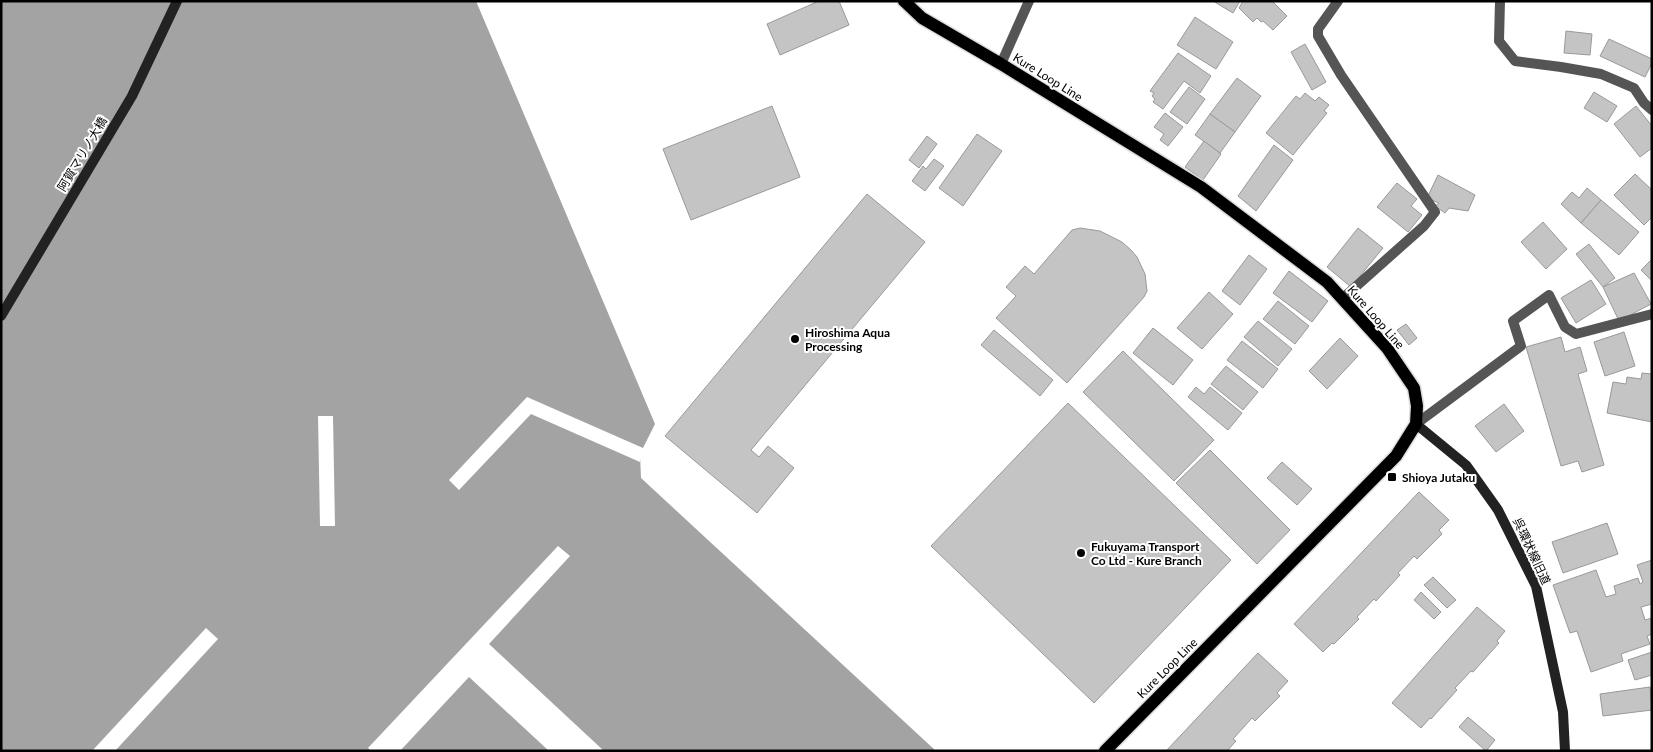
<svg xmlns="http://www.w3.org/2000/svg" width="1653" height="752" viewBox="0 0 1653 752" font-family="Lato,'Noto Sans JP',sans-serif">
<rect width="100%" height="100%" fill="#fff"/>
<path fill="#a3a3a3" d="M1 1H476L655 424 640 454 641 478 936 751H1Z"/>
<g fill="#fff">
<path d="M527 397 643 448 640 462 531 414 459 490 449 480Z"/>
<path d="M318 416H333L335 526H320Z"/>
<path d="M558 546 570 556 489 644 604 751H549L469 677 400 751H371L368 748Z"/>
<path d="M206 628 218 639 115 751H92Z"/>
</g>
<g fill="#c4c4c4" stroke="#999">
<path d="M819 1H839L849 25 780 55 767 24Z"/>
<path d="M1213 1H1240L1233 13Z"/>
<path d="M1243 1H1272L1287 16 1273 30 1263 21 1261 22 1257 18 1253 22 1239 8Z"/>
<path d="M1195 17 1233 42 1216 69 1177 45Z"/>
<path d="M1566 31 1592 34 1590 55 1564 53Z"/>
<path d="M1609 39 1652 59V63L1645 77 1600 56Z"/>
<path d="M1305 44 1326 82 1312 90 1291 52Z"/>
<path d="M1178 53 1211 76 1200 93 1184 81 1163 109 1153 102 1155 99 1152 96 1154 93 1150 91Z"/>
<path d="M1237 78 1261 96 1235 132 1210 114Z"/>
<path d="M1189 87 1205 99 1187 124 1170 112Z"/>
<path d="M1594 92 1617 106 1607 122 1584 108Z"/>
<path d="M1305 93 1315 101 1319 97 1329 105 1324 111 1327 113 1293 155 1266 133 1296 96 1300 99Z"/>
<path d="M772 106 800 177 691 220 663 149Z"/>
<path d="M1636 106 1652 126V148L1640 157 1614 124Z"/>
<path d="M1165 113 1183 127 1168 146 1160 140 1164 134 1154 127Z"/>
<path d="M1210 114 1235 132 1220 153 1195 135Z"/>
<path d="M977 134 1002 151 963 206 939 188Z"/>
<path d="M927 136 937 144 919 168 909 160Z"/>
<path d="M1204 141 1221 154 1203 180 1185 167Z"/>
<path d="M1274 145 1293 160 1256 211 1238 196Z"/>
<path d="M934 159 944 166 925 191 912 181 923 166 926 169Z"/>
<path d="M1635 174 1652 190V217L1644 225 1614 195Z"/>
<path d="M1438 175 1475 195 1468 211 1449 208 1445 213 1435 206 1439 203 1427 198Z"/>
<path d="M1397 183 1417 199 1411 206 1422 215 1408 232 1377 207Z"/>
<path d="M1587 188 1601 200 1581 223 1561 204 1572 192 1579 198Z"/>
<path d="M867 194 925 242 751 450 759 457 768 446 794 468 757 513 665 436Z"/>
<path d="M1601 200 1639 232 1619 255 1581 223Z"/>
<path d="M1543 222 1567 249 1546 269 1521 242Z"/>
<path d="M1080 228 1100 231 1122 242 1131 250 1137 257 1145 274 1147 291 1144 297 1067 383 996 318 1016 296 1006 287 1025 266 1034 274 1072 230Z"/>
<path d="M1358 228 1383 248 1351 287 1327 267Z"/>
<path d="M1589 244 1615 278 1603 287 1576 254Z"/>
<path d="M1249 255 1267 269 1240 305 1222 291Z"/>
<path d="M1652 259V281L1641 270Z"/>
<path d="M1289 271 1328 301 1312 322 1273 293Z"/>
<path d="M1634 273 1651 304 1619 321 1603 287Z"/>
<path d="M1591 280 1606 304 1576 323 1561 298Z"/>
<path d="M1209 292 1233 314 1202 349 1177 328Z"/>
<path d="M1278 301 1309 326 1295 344 1263 319Z"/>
<path d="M1258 321 1292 349 1278 366 1244 337Z"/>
<path d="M1406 324 1417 338 1409 345 1397 330Z"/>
<path d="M1153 328 1193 360 1173 385 1133 353Z"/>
<path d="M994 330 1053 380 1040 396 981 345Z"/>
<path d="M1624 332 1635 366 1605 376 1594 342Z"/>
<path d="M1561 337 1565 352 1580 347 1587 371 1578 374 1604 465 1582 472 1578 461 1561 466 1526 347Z"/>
<path d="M1340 338 1358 356 1327 389 1309 371Z"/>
<path d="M1242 341 1278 369 1263 388 1227 360Z"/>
<path d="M1123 351 1214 440 1174 481 1083 392Z"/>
<path d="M1226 366 1258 392 1243 410 1211 384Z"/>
<path d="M1642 373 1652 374V422L1607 413 1613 382 1626 384 1627 377 1641 379Z"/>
<path d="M1196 387 1204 394 1210 387 1242 413 1228 430 1188 397Z"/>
<path d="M1068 403 1231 560 1094 703 931 546Z"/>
<path d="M1504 404 1524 431 1496 452 1475 426Z"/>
<path d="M1210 450 1290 530 1257 564 1176 483Z"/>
<path d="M1282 462 1312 489 1297 505 1267 478Z"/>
<path d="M1419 492 1449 520 1439 530 1442 534 1417 559 1414 556 1398 573 1400 575 1376 601 1374 599 1357 617 1359 619 1334 644 1332 643 1323 652 1294 624Z"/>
<path d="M1607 523 1618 554 1563 573 1552 542Z"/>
<path d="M1652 560V604L1641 607 1645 620 1652 618V634L1647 636 1650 644 1621 654 1623 661 1591 672 1577 631 1570 633 1553 585 1596 570 1606 597 1616 594 1614 586 1638 578 1640 584 1643 582 1637 565Z"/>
<path d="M1433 577 1456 600 1447 608 1424 585Z"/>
<path d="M1421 592 1441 612 1434 619 1414 600Z"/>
<path d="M1477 607 1505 631 1497 641 1499 643 1473 672 1471 671 1455 688 1457 690 1431 719 1430 718 1421 728 1392 703Z"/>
<path d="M1652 652V675L1635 680 1628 660Z"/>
<path d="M1258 653 1288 681 1277 693 1280 696 1255 721 1252 718 1233 739 1236 741 1227 751H1166Z"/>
<path d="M1650 687 1652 710 1603 716 1600 694Z"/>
<path d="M1468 717 1495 740 1486 751 1459 727Z"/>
</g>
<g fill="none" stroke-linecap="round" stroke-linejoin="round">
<g stroke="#dbdbdb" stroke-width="15">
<path id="primary" d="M904 1 922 18 1001 64 1201 187 1327 282 1387 348 1414 388 1417 406 1416 424 1396 456 1105 751"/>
</g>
<g stroke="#555" stroke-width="10">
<path d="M1338 1 1318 29V36L1341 75 1435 212 1424 226 1343 298"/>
<path d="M1500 1 1499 41 1515 61 1561 67 1601 74 1634 88 1644 103 1652 110"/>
<path d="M1001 64 1029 1"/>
<path d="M1416 424 1521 346 1513 321 1549 295 1565 327 1576 334 1652 314"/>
</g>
<g stroke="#222" stroke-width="10">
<path d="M1 316 132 96 177 1"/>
<path d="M1416 424 1466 465 1498 510 1536 586 1563 712 1565 751"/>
</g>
<use href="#primary" stroke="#000" stroke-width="12"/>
</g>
<g fill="#000" stroke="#fff" stroke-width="2">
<circle cx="795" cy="339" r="5"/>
<rect x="1387" y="472" width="10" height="10" rx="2.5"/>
<circle cx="1081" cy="553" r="5"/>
</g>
<g text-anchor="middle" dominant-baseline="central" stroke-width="4" stroke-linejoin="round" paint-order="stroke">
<g font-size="12" fill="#000" stroke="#fff">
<text transform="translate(1048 77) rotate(32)">Kure Loop Line</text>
<text transform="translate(82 154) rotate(-59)">阿賀マリノ大橋</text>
<text transform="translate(1376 317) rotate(49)">Kure Loop Line</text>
<text transform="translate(1532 551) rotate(65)">呉環状線旧道</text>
<text transform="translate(1167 668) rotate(-45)">Kure Loop Line</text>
</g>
<g font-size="12" font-weight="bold" fill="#000" stroke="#fff" text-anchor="start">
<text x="805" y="332">Hiroshima Aqua<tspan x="805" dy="14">Processing</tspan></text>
<text x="1402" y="477">Shioya Jutaku</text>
<text x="1091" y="546">Fukuyama Transport<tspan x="1091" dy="14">Co Ltd - Kure Branch</tspan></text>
</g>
</g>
<rect width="1653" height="752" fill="none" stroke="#000000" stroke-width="5"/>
</svg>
